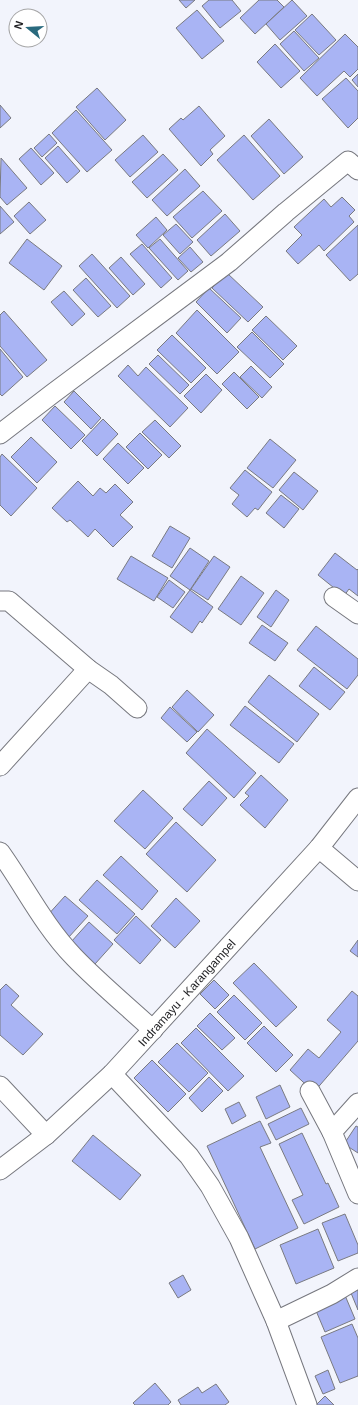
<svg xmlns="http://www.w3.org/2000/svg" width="358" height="1405" viewBox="0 0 358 1405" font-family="Helvetica,sans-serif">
<rect width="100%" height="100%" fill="#f2f4fc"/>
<g fill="#a9b4f4" stroke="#797a81">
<path d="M179 0H195L186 8Z"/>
<path d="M209 0H232L241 11 220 28 202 6Z"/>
<path d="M259 0H277L284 7 255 34 240 18Z"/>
<path d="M292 0 307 16 280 40 266 24Z"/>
<path d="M197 10 224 41 202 59 176 28Z"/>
<path d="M312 14 336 40 319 55 295 30Z"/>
<path d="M294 31 319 58 304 71 280 44Z"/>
<path d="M345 34 358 47V69L350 77 344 71 317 96 300 78Z"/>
<path d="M275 44 300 71 281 88 257 62Z"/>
<path d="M358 74V87L352 80Z"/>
<path d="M346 78 358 91V118L348 128 322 99Z"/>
<path d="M97 88 126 120 105 140 76 107Z"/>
<path d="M0 105 11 118 0 128Z"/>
<path d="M199 106 225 136 210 150 213 154 201 166 169 129 181 118 183 120Z"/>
<path d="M76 110 112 150 87 172 52 133Z"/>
<path d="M269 119 303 157 284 174 251 136Z"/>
<path d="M49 134 57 143 42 157 34 148Z"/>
<path d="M143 135 158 152 130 177 115 160Z"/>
<path d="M244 135 280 176 253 200 217 160Z"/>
<path d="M58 146 80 171 67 183 45 158Z"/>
<path d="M31 148 54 173 41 185 19 159Z"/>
<path d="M163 154 178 170 147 198 132 182Z"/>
<path d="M1 158 27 188 7 205 0 197Z"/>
<path d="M185 169 200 186 167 216 152 200Z"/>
<path d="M203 191 222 211 192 238 173 217Z"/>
<path d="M342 197 355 210 349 216 354 222 324 251 319 245 298 264 286 251 302 235 294 227 324 199 331 207Z"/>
<path d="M29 202 46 220 30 234 14 216Z"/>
<path d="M0 206 14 222 0 234Z"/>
<path d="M225 214 240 231 211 256 197 240Z"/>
<path d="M156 217 167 230 148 248 136 235Z"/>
<path d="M176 224 193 242 180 254 163 235Z"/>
<path d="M358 225V274L350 281 326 255Z"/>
<path d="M27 239 62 266 44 290 9 263Z"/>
<path d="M160 239 188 271 178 280 149 248Z"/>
<path d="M142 244 172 278 161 288 130 254Z"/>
<path d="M190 247 203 262 191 272 178 258Z"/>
<path d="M92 254 130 296 117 308 79 266Z"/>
<path d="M121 257 145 284 133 295 109 268Z"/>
<path d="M227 273 263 307 248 322 212 288Z"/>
<path d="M86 278 111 306 98 317 73 290Z"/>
<path d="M209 288 241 318 227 333 196 302Z"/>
<path d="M64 291 85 314 72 326 51 302Z"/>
<path d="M197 310 239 352 217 374 176 333Z"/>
<path d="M4 311 47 360 27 377 0 346V315Z"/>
<path d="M266 316 297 346 283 360 252 330Z"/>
<path d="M252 332 284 364 270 378 237 347Z"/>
<path d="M172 335 206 368 191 383 157 350Z"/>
<path d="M0 349 23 377 2 396 0 394Z"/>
<path d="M158 355 189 385 180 394 149 364Z"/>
<path d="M128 365 138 376 146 367 188 408 170 427 118 376Z"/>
<path d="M251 366 272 387 262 398 240 377Z"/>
<path d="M234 372 259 397 247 409 222 384Z"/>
<path d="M206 374 222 390 201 413 184 396Z"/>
<path d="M74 391 101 418 91 429 64 402Z"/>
<path d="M55 406 85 435 71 449 42 420Z"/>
<path d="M103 419 118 434 97 456 82 441Z"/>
<path d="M155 420 181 446 169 458 142 432Z"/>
<path d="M140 433 162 455 148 469 126 447Z"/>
<path d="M31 437 57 462 37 483 11 457Z"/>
<path d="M270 439 296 460 273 488 247 468Z"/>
<path d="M118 443 144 468 128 484 103 459Z"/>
<path d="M2 454 37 488 11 516 0 505V457Z"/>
<path d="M245 470 272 492 258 510 255 508 247 517 232 504 239 495 230 488Z"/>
<path d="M294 472 318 491 303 510 279 490Z"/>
<path d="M78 481 93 496 100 488 106 493 115 484 133 502 120 515 133 527 113 547 95 529 88 537 70 520 67 522 52 508Z"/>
<path d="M281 495 299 509 284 528 266 513Z"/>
<path d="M170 526 190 538 172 568 152 556Z"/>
<path d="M190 548 209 561 190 590 170 576Z"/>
<path d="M335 553 357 570 358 569V596L349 589 344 596 318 575Z"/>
<path d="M131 556 168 578 154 601 117 579Z"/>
<path d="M214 556 230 567 208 600 191 589Z"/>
<path d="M241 576 264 593 241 625 218 609Z"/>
<path d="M169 580 185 592 173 608 157 597Z"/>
<path d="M190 590 213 607 202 623 200 621 192 633 170 617Z"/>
<path d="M276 590 289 600 271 627 257 617Z"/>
<path d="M262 625 288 643 275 661 249 643Z"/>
<path d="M316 626 358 659V675L347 689 297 650Z"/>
<path d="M314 667 345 692 330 710 299 686Z"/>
<path d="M269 675 319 714 297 742 248 702Z"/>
<path d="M187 690 214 715 198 732 172 707Z"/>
<path d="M245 706 294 744 279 763 230 725Z"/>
<path d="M170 707 197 732 187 742 161 718Z"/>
<path d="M207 729 256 773 234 798 186 753Z"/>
<path d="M261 775 288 800 265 828 240 805 249 796 245 793Z"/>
<path d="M209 781 227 798 202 826 183 809Z"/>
<path d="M143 790 173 818 145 849 114 821Z"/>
<path d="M176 822 216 860 187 892 146 854Z"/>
<path d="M121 856 158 891 142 910 103 875Z"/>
<path d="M97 880 135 914 117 934 79 900Z"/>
<path d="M65 896 88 916 68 938 46 917Z"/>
<path d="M176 898 200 921 175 948 151 926Z"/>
<path d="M136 916 161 940 140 964 114 940Z"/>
<path d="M89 922 113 944 95 964 71 942Z"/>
<path d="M358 940V957L350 951Z"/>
<path d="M254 963 297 1007 276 1027 233 983Z"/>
<path d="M214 980 229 995 215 1009 200 994Z"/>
<path d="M6 984 19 996 11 1005 43 1034 23 1055 0 1035V990Z"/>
<path d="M352 991 358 996V1041L314 1092 290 1070 308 1049 319 1058 341 1032 327 1020Z"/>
<path d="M234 995 262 1023 245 1040 217 1012Z"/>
<path d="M210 1013 235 1038 222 1050 197 1026Z"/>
<path d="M264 1026 293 1055 276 1072 247 1043Z"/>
<path d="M196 1028 244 1076 228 1091 181 1043Z"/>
<path d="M177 1043 208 1073 189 1092 158 1062Z"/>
<path d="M152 1060 186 1094 168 1112 134 1078Z"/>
<path d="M209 1077 223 1091 202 1112 189 1098Z"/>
<path d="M280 1085 290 1107 266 1119 256 1097Z"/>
<path d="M239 1102 246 1116 232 1124 225 1109Z"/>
<path d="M301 1108 309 1124 276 1140 268 1124Z"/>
<path d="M260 1121 271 1143 260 1147 298 1228 255 1249 207 1146Z"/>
<path d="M356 1126 358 1127V1153L344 1144Z"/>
<path d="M302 1133 326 1184 328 1183 339 1207 304 1224 292 1200 303 1195 279 1144Z"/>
<path d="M93 1135 141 1175 120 1200 72 1161Z"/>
<path d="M345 1214 358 1245V1253L338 1261 322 1223Z"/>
<path d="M318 1229 334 1268 296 1284 280 1245Z"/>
<path d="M183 1275 191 1290 178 1298 169 1283Z"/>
<path d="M358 1290V1310L351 1293Z"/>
<path d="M344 1293 355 1319 325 1332 314 1306Z"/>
<path d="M352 1324 358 1338V1376L340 1383 321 1337Z"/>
<path d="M328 1370 335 1389 323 1394 315 1376Z"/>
<path d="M155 1383 171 1402 168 1405H135L133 1403Z"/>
<path d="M216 1384 229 1402 225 1405H181L178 1400 198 1387 202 1393Z"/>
<path d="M325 1396 334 1405H316Z"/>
</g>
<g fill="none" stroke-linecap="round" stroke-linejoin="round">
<g stroke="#76777e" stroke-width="21">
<g id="street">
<path d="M0 434 52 394 229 262 286 212 348 161 358 170"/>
<path d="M334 597 358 614"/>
<path d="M0 601H9L88 669 111 685 137 708"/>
<path d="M0 766 88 669"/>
<path d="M319 848 358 881"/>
<path d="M0 852C25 887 44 926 74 957 99 983 127 1006 153 1030"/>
<path d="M112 1074 189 1156 210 1186 239 1238 276 1321 307 1405"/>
<path d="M0 1086 46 1135"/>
<path d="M310 1091 332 1132"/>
<path d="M358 1103 332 1132 358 1194"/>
<path d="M0 1170 46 1135 112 1074 319 848 358 798"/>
<path d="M276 1321 332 1294 358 1278"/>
</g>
</g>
<use href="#street" stroke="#fff" stroke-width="19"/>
</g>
<g text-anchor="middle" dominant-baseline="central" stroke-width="3.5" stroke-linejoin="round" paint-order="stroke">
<g font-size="12" fill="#1e1e21" stroke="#fff">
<text transform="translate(187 993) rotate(-48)">Indramayu - Karangampel</text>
</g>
</g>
<g transform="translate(28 28) rotate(288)"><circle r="19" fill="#ffffff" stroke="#a5a5a6"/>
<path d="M0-3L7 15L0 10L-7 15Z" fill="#296a7e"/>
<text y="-6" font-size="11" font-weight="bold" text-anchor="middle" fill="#1e1e21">N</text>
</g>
</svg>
